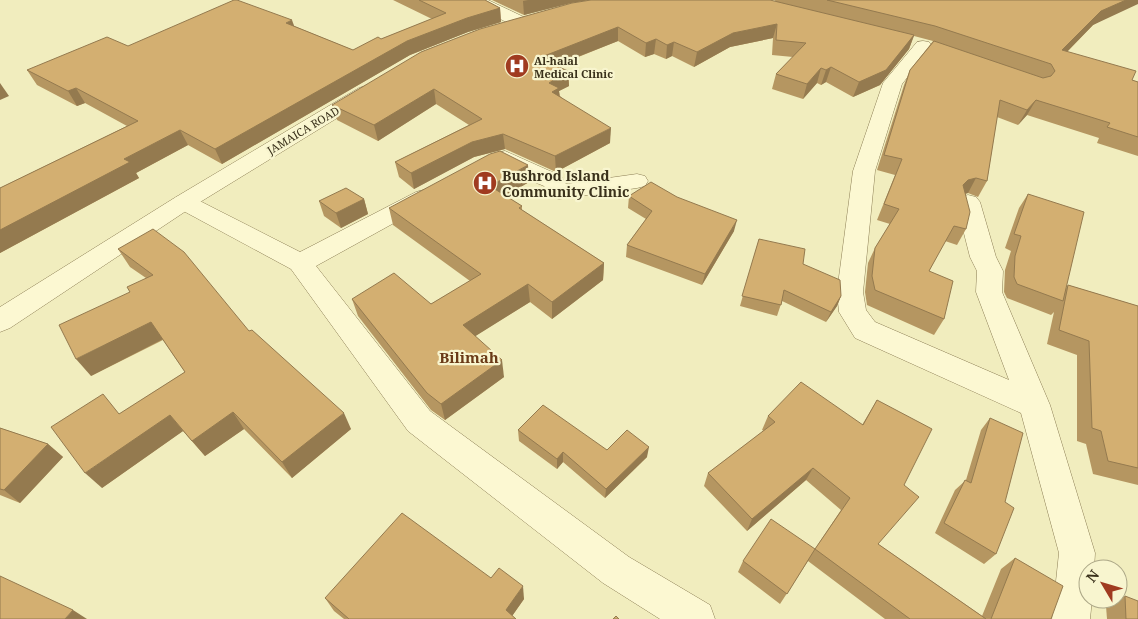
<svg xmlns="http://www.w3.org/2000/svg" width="1138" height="619" viewBox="0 0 1138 619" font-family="'Noto Serif',serif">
<rect width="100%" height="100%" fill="#f1edbe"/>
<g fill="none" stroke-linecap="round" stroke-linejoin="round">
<g stroke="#8c7e55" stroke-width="1">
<g id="minor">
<path d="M467 0H488L528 19 530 23 528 27H516L469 3Z"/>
<path d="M923 41 929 42 932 46 902 84 875 171 863 292 866 310 875 322 1009 380 976 292 977 271 970 257 956 202 960 197 968 195 976 197 980 202 996 257 1003 271 1002 292 1050 405 1095 553 1094 569H1088V599H1092L1090 619H1052L1059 553 1021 413 855 338 839 312 837 292 853 171 883 83 917 42Z"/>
<path d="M505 151 561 176 566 184 637 174 645 176 648 181 645 186 637 188 559 199 551 197 544 186 522 177 503 166 496 168 488 166 485 161 488 156Z"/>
<path d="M424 190 432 192 436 197 432 202 316 266 430 411 629 557 710 605 715 619H660L603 583 408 431 291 269 176 207 172 202 176 197 184 195 192 197 300 252 416 192Z"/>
</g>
</g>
<g stroke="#8c7e55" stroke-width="1">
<path id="tertiary" d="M366 86 373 88 376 92 373 96 192 207 10 328 0 332V307L176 197 359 88Z"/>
</g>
<use href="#minor" fill="#fcf8d2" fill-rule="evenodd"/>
<use href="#tertiary" fill="#fcf8d2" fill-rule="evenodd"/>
</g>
<g fill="#b59661">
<path d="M393 0H485L500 8 501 22 468 32 410 55 222 164 188 145 136 173 139 178 0 253V188L127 126 85 103 77 106 37 85 27 70 128 46 294 26 353 50 432 19Z"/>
<path d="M492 0H590L571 3 524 15Z"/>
<path d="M591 0 777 2 774 0H1138L1093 25 1067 52 1132 80 1138 82V156L1097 143 1099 138 1027 115 1018 125 997 117 987 181 978 197 968 193 965 194 966 229 957 245 945 241 929 271 944 319 934 335 867 305 865 292 868 263 875 248 890 224 877 220 895 175 877 170 904 85 910 70 933 41 914 36 909 49 880 85 853 97 826 82 821 85 817 83 803 99 772 89 776 74 793 57 772 55 773 38 730 47 694 67 672 56 666 59 654 54 645 57 618 41 556 66 568 71 569 86 559 91 560 96 610 143 556 172 505 149 474 157 414 189 399 177 395 162 469 125 436 104 378 141 337 120 332 105Z"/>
<path d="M529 182 505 196 522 206V210L604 263 603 280 552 319 530 302 475 336 504 377 445 420 431 410 358 316 352 299 431 304 470 281 393 225 389 208Z"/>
<path d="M1028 194 1066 288 1068 285 1138 306V485L1093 474 1086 444 1077 441V355L1047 344 1054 312 1051 315 1007 298 1004 292 1005 270 1011 251 1005 248 1019 208Z"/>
<path d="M629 196 734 231 702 285 626 257 627 245 646 219 628 208Z"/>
<path d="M364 199 368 214 341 228 324 216 319 201Z"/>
<path d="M759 239 803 264 841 296 837 306 826 322 782 301 777 316 740 306Z"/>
<path d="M118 249 249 331 351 429 292 478 244 429 205 456 183 431 102 488 120 414 185 372 163 340 91 376 130 292 146 278 130 267Z"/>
<path d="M877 400 904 485 878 544 982 616 1001 569 1015 558 1051 619H885L808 561 780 604 738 572 743 561 815 549 841 510 806 480 747 531 704 486 708 473 764 431 762 430 768 416 862 425Z"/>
<path d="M990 418 996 554 984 564 935 533 955 490 966 480 981 430Z"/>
<path d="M0 428 48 444 63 457 20 503 0 495Z"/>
<path d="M518 430 607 450 647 457 605 498 563 462 557 469 519 441Z"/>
<path d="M491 578 524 599 512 616 516 619H344L334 611 325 598Z"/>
<path d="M1125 596 1138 619H1107L1106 606Z"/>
</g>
<g fill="#947a4f">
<path d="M528 0H590L571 3 524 15 523 1Z"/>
<path d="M1126 0H1138V4L1093 25 1054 65 1062 50 1101 11Z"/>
<path d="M500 8 501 22 468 32 410 55 222 164 215 149 407 41 467 18Z"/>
<path d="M292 20 297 34 286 23Z"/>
<path d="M777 24 773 38 730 47 694 67 697 52 733 33Z"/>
<path d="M618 27V41L539 72V58Z"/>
<path d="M914 35 909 49 880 85 853 97 859 82Z"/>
<path d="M656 39 654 54 645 57 646 43Z"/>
<path d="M674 42 672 56 666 59 667 45Z"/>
<path d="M831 67 826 82 821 85 826 70Z"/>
<path d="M821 68 817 83 803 99 807 84Z"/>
<path d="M568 71 569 86 559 91 560 103 553 107 549 83Z"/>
<path d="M0 83 9 96 0 100Z"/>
<path d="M76 88 85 103 77 106 68 91Z"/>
<path d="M434 89 436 104 378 141 374 125Z"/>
<path d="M1036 100 1027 115 1018 125 1027 110Z"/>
<path d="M611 128 610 143 556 172 555 156Z"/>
<path d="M180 130 188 145 136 173 139 178 0 253V230L124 159Z"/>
<path d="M503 134 505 149 474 157 414 189 411 173 472 142Z"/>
<path d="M528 165 529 182 492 204 490 186Z"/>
<path d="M976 178 968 193 960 195 963 185 968 180Z"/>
<path d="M364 199 368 214 341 228 336 213Z"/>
<path d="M737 220 734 231 702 285 705 274Z"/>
<path d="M604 263 603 280 552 319V302Z"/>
<path d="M528 284 530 302 466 342 463 325Z"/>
<path d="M841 296 837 306 826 322 831 312Z"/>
<path d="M151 322 163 339 91 376 76 359Z"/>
<path d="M502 360 504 377 445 420 441 404Z"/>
<path d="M233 412 244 429 205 456 192 441Z"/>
<path d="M344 413 351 429 292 478 282 462Z"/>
<path d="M170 415 183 431 102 488 85 473Z"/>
<path d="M48 444 63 457 20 503 4 490Z"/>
<path d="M649 447 647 457 605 498 606 489Z"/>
<path d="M563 452V462L557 469V459Z"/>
<path d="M813 468 806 480 747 531 752 519Z"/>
<path d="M523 586 524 599 510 619 506 610Z"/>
<path d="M73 610 87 619H65Z"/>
</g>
<g fill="#d3af71" stroke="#947a4f">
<path d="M234 0H237L292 20 286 23 353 50 378 37 381 39 446 13 419 0H485L500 8 467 18 407 41 215 149 180 130 124 159 130 162 0 230V188L138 121 76 88 68 91 27 70 107 37 128 46Z"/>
<path d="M591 0H770L914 35 886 70 859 82 831 67 826 70 821 68 807 84 776 74 806 43 776 40 777 24 733 33 697 52 674 42 667 45 656 39 646 43 618 27 539 58 568 71 549 83 559 88 552 92 611 128 555 156 503 134 472 142 411 173 395 162 482 119 434 89 374 125 332 105 421 52 480 29 572 3Z"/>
<path d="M827 0H1126L1101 11 1062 50 1136 71 1132 80 1138 82V137L1107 127 1110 123 1036 100 1027 110 1000 100 987 181 976 178 968 180 963 185 970 212 966 229 954 226 929 271 953 281 944 319 875 290 872 276 875 248 899 209 884 204 902 159 884 155 910 70 934 41 1043 78 1051 76 1055 71 1051 64 935 26Z"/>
<path d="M500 151 528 165 490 186 522 206 519 208 604 263 552 302 528 284 463 325 502 360 441 404 427 393 352 299 394 273 431 304 481 274 389 208 490 154Z"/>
<path d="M651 182 677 197 737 220 705 274 627 245 652 211 629 196Z"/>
<path d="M346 188 364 199 336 213 319 201Z"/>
<path d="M1028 194 1084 212 1063 301 1017 284 1014 277 1015 256 1021 236 1014 234Z"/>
<path d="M153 229 184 252 249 331 252 330 344 413 282 462 233 412 192 441 170 415 85 473 51 427 103 394 119 414 185 372 151 322 76 359 59 325 130 292 127 287 153 275 118 249Z"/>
<path d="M759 239 805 249 803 264 840 280 841 296 831 312 784 290 781 305 742 296Z"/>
<path d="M1068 285 1138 306V468L1108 461 1101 431 1092 428 1089 341 1059 330Z"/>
<path d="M801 382 863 425 877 400 932 429 904 485 919 497 878 544 986 619H910L815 549 850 498 813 468 752 519 708 473 775 422 768 416Z"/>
<path d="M543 405 607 450 627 430 649 447 606 489 563 452 557 459 518 430Z"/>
<path d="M990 418 1023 433 1005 502 1014 508 996 554 944 523 965 480 971 483Z"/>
<path d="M0 428 48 444 4 490 0 489Z"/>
<path d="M402 513 491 578 499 568 523 586 506 610 516 619H349L325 598Z"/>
<path d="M771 519 815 549 787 594 743 561Z"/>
<path d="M1015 558 1063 586 1051 619H991Z"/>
<path d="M0 576 73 610 65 619H0Z"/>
<path d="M1125 596 1138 601V619H1126Z"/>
<path d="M616 616 619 619H613Z"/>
</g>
<defs>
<g id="hospital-disc" transform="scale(1.25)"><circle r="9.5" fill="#a03b20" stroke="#f8f5cf"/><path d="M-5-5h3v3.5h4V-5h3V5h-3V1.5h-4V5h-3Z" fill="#fff"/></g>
</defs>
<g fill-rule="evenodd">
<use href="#hospital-disc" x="517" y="66"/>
<use href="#hospital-disc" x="485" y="183"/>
</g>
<g text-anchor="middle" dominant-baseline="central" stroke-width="4.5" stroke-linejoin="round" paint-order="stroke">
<g font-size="11" font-weight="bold" fill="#3a311b" stroke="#f8f5cf" text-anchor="start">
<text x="534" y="60">Al-halal<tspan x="534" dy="13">Medical Clinic</tspan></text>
</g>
<g font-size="11" fill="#3a311b" stroke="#f8f5cf">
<text transform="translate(303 130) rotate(-31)">JAMAICA ROAD</text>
</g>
<g font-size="14" font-weight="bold" fill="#3a311b" stroke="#f8f5cf" text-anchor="start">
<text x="502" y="175">Bushrod Island<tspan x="502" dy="16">Community Clinic</tspan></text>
</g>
<g font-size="15" font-weight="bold" fill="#6a3a17" stroke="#f8f5cf">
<text x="469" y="357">Bilimah</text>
</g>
</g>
<g transform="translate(1103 584) rotate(308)"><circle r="24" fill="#f8f5cf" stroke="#aca787"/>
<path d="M0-4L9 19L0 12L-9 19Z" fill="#a03b20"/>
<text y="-8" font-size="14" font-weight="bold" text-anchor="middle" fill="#3a311b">N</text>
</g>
</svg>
